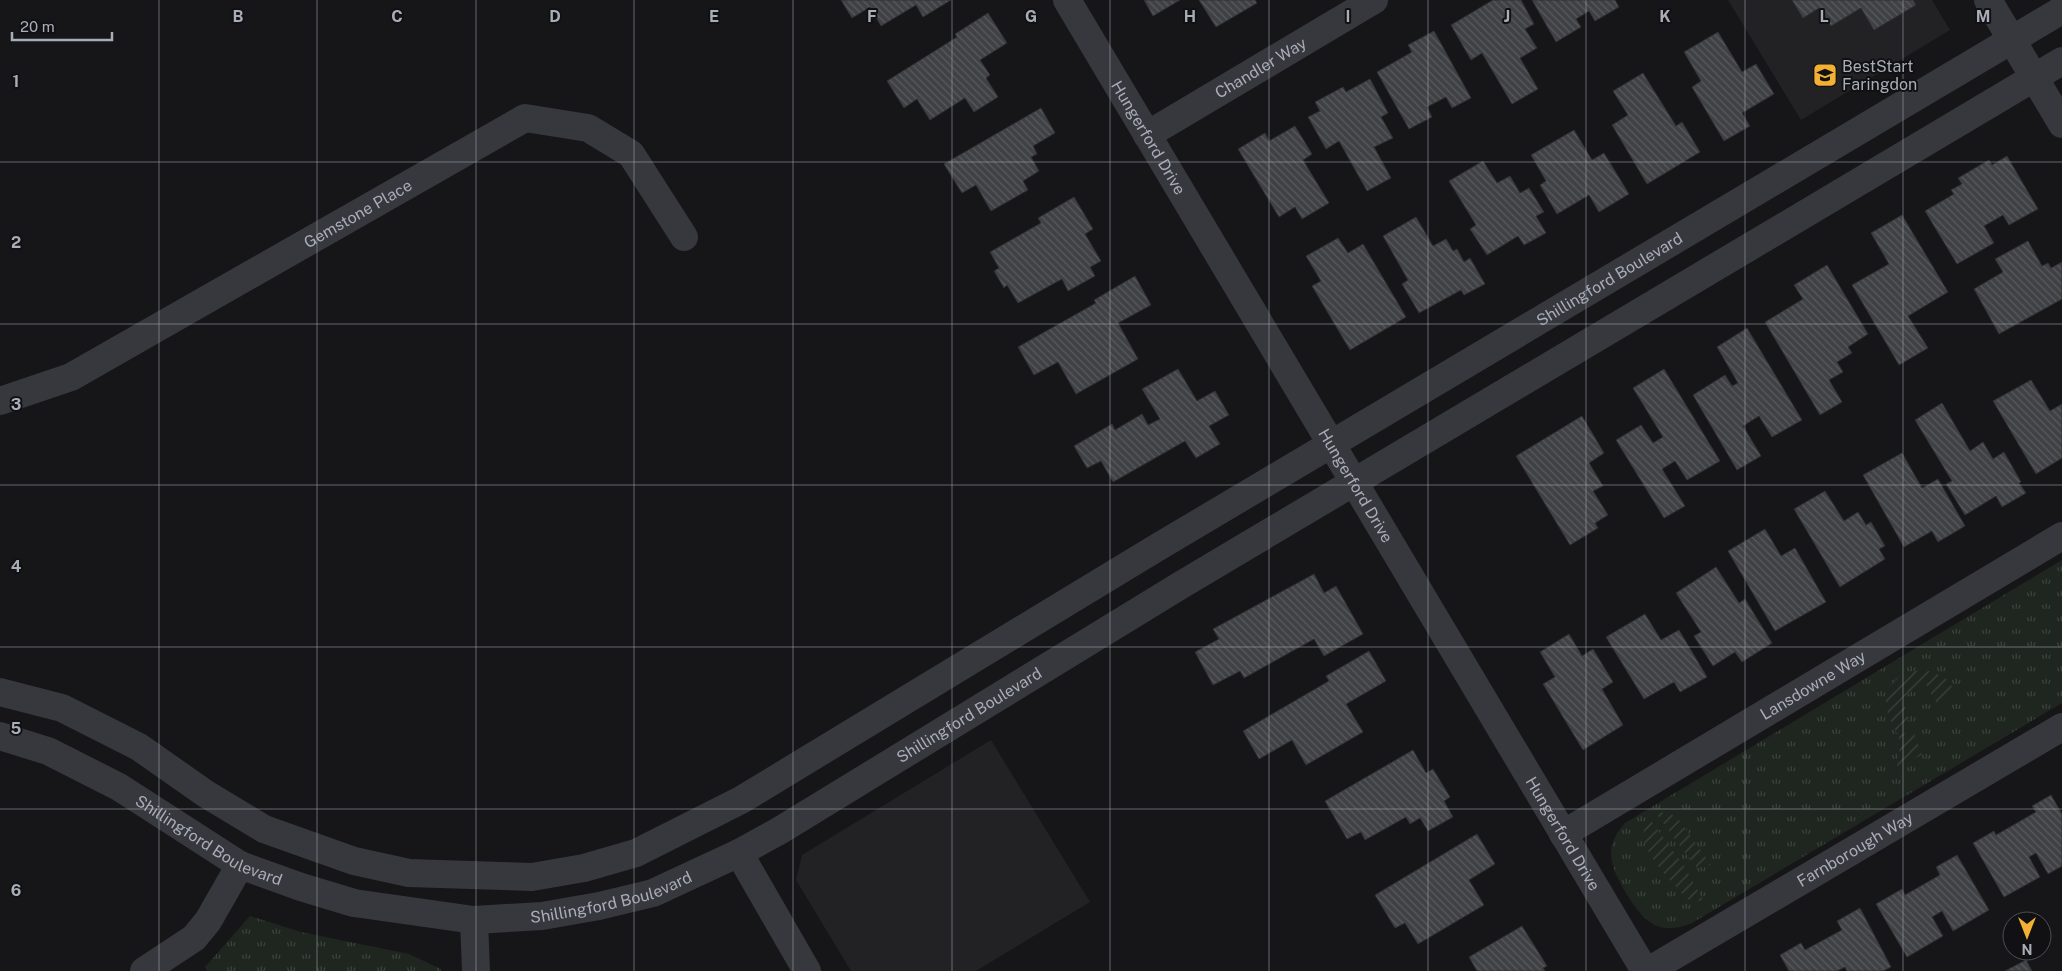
<svg xmlns="http://www.w3.org/2000/svg" width="2062" height="971" viewBox="0 0 2062 971" font-family="'Public Sans',sans-serif">
<defs>
<pattern id="park-tufts" width="24" height="20" patternUnits="userSpaceOnUse" patternTransform="scale(1.25)"><rect width="24" height="20" fill="#1e261f"/><path d="M3 7l-1-3M5 7V3M7 7l1-3M15 17l-1-3M17 17v-4M19 17l1-3" fill="none" stroke="#3c433d"/></pattern>
<pattern id="garden-furrows" width="10" height="10" patternUnits="userSpaceOnUse" patternTransform="scale(1.25)"><rect width="10" height="10" fill="#1e261f"/><path d="M-1 1l2-2M0 10L10 0M9 11l2-2" fill="none" stroke="#3c433d"/></pattern>
<pattern id="building-back-hatch" width="6" height="6" patternUnits="userSpaceOnUse" patternTransform="scale(1.25)"><rect width="6" height="6" fill="#404145"/><path d="M-1 5l2 2M0 0l6 6M5-1l2 2" fill="none" stroke="#595a5e"/></pattern>
</defs>
<rect width="100%" height="100%" fill="#161618"/>
<g fill="#222225">
<path d="M1728 0H1932L1950 30 1801 120Z"/>
<path d="M991 740 1090 902 976 971H851L796 880 802 855Z"/>
</g>
<g fill="url(#park-tufts)">
<path d="M2062 560V703L1692 923C1658 937 1643 921 1626 893 1611 867 1602 848 1625 823Z"/>
<path d="M250 916 301 932 409 954 441 969V971H207L205 967Z"/>
</g>
<g fill="url(#garden-furrows)">
<path d="M1924 670C1947 675 1967 689 1937 704L1925 683 1902 698 1909 720 1899 726 1903 734 1913 731 1922 755 1897 767 1900 747 1899 738 1888 715 1885 694C1896 675 1904 672 1924 670Z"/>
<path d="M1669 812 1680 821 1711 865 1698 868 1694 865 1656 813Z"/>
<path d="M1649 818 1684 866 1703 900 1694 902 1689 900C1675 887 1649 859 1644 841 1642 834 1645 825 1649 818Z"/>
</g>
<g fill="url(#building-back-hatch)" stroke="#303034">
<path d="M841 0H951L923 17 916 5 881 26 870 7 852 18Z"/>
<path d="M1144 0H1180L1153 16Z"/>
<path d="M1199 0H1255L1257 3 1216 27Z"/>
<path d="M1493 0H1521L1534 24 1525 29 1537 48 1520 58 1538 89 1512 104 1482 53 1471 60 1451 25Z"/>
<path d="M1532 0H1615L1619 7 1595 21 1589 11 1576 19 1581 27 1556 42Z"/>
<path d="M1792 0H1913L1916 5 1874 30 1861 8 1831 26 1819 8 1803 18Z"/>
<path d="M988 13 1007 43 980 60 990 75 986 78 998 97 974 112 965 98 930 120 917 99 904 108 887 81 957 37 955 34Z"/>
<path d="M1434 31 1471 98 1452 108 1446 97 1427 107 1432 117 1409 129 1377 72 1412 52 1408 45Z"/>
<path d="M1718 32 1742 72 1756 64 1774 94 1742 113 1750 126 1724 141 1692 87 1701 81 1684 52Z"/>
<path d="M1643 73 1676 126 1682 122 1700 152 1647 184 1612 125 1628 115 1613 91Z"/>
<path d="M1370 79 1388 113 1381 117 1393 138 1374 147 1391 178 1367 191 1339 141 1326 149 1308 117 1320 111 1315 102 1343 87 1346 92Z"/>
<path d="M1041 108 1055 133 1033 146 1037 154 1031 157 1039 171 1023 181 1028 190 991 211 976 185 962 193 944 164Z"/>
<path d="M1295 126 1312 154 1303 160 1329 203 1302 219 1295 207 1279 217 1238 149 1265 133 1269 141Z"/>
<path d="M1574 130 1592 160 1604 153 1629 194 1599 212 1589 195 1557 214 1540 185 1546 181 1531 155Z"/>
<path d="M2007 156 2038 209 2009 225 2003 215 1984 226 1994 243 1957 264 1925 211 1954 194 1951 190 1962 184 1958 178 1989 160 1992 165Z"/>
<path d="M1483 161 1497 183 1510 176 1520 193 1529 188 1544 212 1536 216 1546 233 1524 245 1518 236 1487 255 1470 229 1476 225 1449 181Z"/>
<path d="M1074 197 1093 229 1085 234 1101 261 1090 267 1095 276 1068 291 1062 279 1018 303 1007 285 1004 288 994 271 999 268 990 252 1041 223 1038 218Z"/>
<path d="M1902 215 1948 292 1908 316 1928 348 1899 365 1852 285 1889 264 1871 233Z"/>
<path d="M1416 217 1433 246 1446 239 1453 251 1457 249 1464 262 1470 258 1485 284 1464 295 1461 290 1419 313 1402 284 1408 280 1383 236Z"/>
<path d="M1338 238 1348 253 1363 244 1406 317 1350 350 1312 286 1321 281 1306 256Z"/>
<path d="M2028 241 2042 266 2048 263 2051 268 2062 262V299L1999 334 1974 289 2003 272 1995 259Z"/>
<path d="M1827 265 1868 334 1848 347 1852 353 1837 362 1843 372 1829 380 1842 402 1820 415 1765 322 1803 299 1794 285Z"/>
<path d="M1135 276 1151 305 1118 323 1138 359 1076 394 1058 362 1034 375 1018 347 1096 303 1094 300Z"/>
<path d="M1747 328 1802 420 1772 437 1759 416 1743 426 1761 456 1737 470 1693 395 1725 375 1732 386 1738 383 1717 347Z"/>
<path d="M1178 369 1197 401 1215 391 1229 415 1209 426 1220 444 1196 458 1185 441 1113 482 1101 461 1087 468 1074 446 1112 424 1115 430 1142 414 1148 425 1160 419 1142 389Z"/>
<path d="M1664 369 1720 461 1687 480 1675 461 1662 469 1685 506 1664 518 1616 440 1641 425 1653 443 1663 437 1633 388Z"/>
<path d="M2031 380 2050 411 2062 404V458L2036 474 1993 401Z"/>
<path d="M1942 403 1970 451 1983 442 1993 459 2004 452 2021 482 2019 483 2026 493 2002 507 1996 496 1965 515 1946 484 1952 481 1915 420Z"/>
<path d="M1582 416 1604 453 1589 463 1603 486 1593 491 1608 515 1595 523 1598 528 1570 545 1516 456Z"/>
<path d="M1902 453 1922 488 1938 479 1965 526 1938 542 1932 531 1904 547 1863 475Z"/>
<path d="M1825 491 1844 521 1858 512 1866 525 1871 522 1885 546 1879 549 1885 559 1840 587 1794 509Z"/>
<path d="M1765 529 1781 556 1795 548 1826 602 1775 631 1728 551Z"/>
<path d="M1716 567 1739 603 1745 599 1772 643 1742 662 1735 652 1713 666 1694 636 1701 632 1676 593Z"/>
<path d="M1314 574 1324 593 1336 586 1363 634 1324 656 1314 639 1244 678 1240 671 1213 685 1195 652 1219 639 1213 629Z"/>
<path d="M1645 614 1661 640 1679 630 1707 677 1680 692 1674 682 1644 699 1606 637Z"/>
<path d="M1569 634 1582 656 1593 649 1613 682 1602 689 1623 725 1583 750 1543 684 1555 677 1540 652Z"/>
<path d="M1369 651 1386 681 1346 704 1363 732 1306 765 1292 740 1259 759 1243 731 1329 681 1326 676Z"/>
<path d="M1413 750 1426 773 1433 769 1450 797 1444 801 1453 817 1428 831 1420 818 1410 824 1406 817 1365 840 1361 832 1347 839 1325 801Z"/>
<path d="M2051 795 2062 814V866L2048 874 2036 853 2029 857 2040 877 2004 897 1973 843 1994 831 1996 835 2036 812 2032 806Z"/>
<path d="M1477 834 1495 864 1469 880 1484 905 1418 944 1405 923 1395 928 1375 895Z"/>
<path d="M1957 855 1989 910 1953 931 1942 911 1932 917 1943 936 1907 957 1876 904 1902 889 1905 895 1940 875 1936 867Z"/>
<path d="M1860 908 1891 967 1883 971H1847L1845 967 1837 971H1789L1780 955 1801 943 1805 950 1842 930 1837 921Z"/>
<path d="M1522 926 1547 966 1543 968 1545 971H1477L1469 957Z"/>
<path d="M2026 960 2032 971H2005Z"/>
</g>
<g fill="none" stroke-linecap="round" stroke-linejoin="round">
<g stroke="#37383d" stroke-width="28">
<path id="s1" d="M1067 0 1645 971"/>
<path d="M1988 0 2062 124"/>
<path id="s2" d="M1147 135 1374 0"/>
<path id="s3" d="M0 401 71 377 525 118 588 128 631 154 684 237"/>
<path id="s4" d="M0 692 62 708 139 747 206 794 264 829 354 861 409 873 532 877 584 868 636 853 741 800 1158 547 2062 10"/>
<path id="s5" d="M0 736 48 751 119 787 240 865 301 887 354 903 474 920 542 916 599 906 653 893 739 853 779 831 1181 585 2062 61"/>
<path id="s6" d="M1563 834 2062 536"/>
<path d="M739 853 807 971"/>
<path d="M474 920 476 971"/>
<path d="M144 971 194 938 208 921 240 865"/>
<path id="s7" d="M1648 971 2062 727"/>
</g>
</g>
<path fill="none" stroke="#a8adb8" stroke-width="1" stroke-opacity="0.55" d="M159 0V971M317 0V971M476 0V971M634 0V971M793 0V971M952 0V971M1110 0V971M1269 0V971M1428 0V971M1586 0V971M1745 0V971M1903 0V971M0 162H2062M0 324H2062M0 485H2062M0 647H2062M0 809H2062"/>
<defs>
<g id="school-square" transform="scale(1.25)"><rect x="-9" y="-9" width="18" height="18" rx="4" fill="#f2b134" stroke="#111113"/><path d="M0-5L7-2L0 1L-7-2ZM-4 1L0 2.5L4 1V4Q0 6-4 4Z" fill="#111"/></g>
</defs>
<g fill-rule="evenodd">
<use href="#school-square" x="1825" y="75"/>
</g>
<g text-anchor="middle" dominant-baseline="central" stroke-width="4" stroke-linejoin="round" paint-order="stroke">
<g font-size="16" fill="#a8adb8" stroke="#111113" text-anchor="start">
<text x="1842" y="66">BestStart<tspan x="1842" dy="18">Faringdon</tspan></text>
</g>
<g font-size="16" fill="#a8adb8" stroke="#111113">
<text stroke="none"><textPath href="#s2" startOffset="132">Chandler Way</textPath></text>
<text stroke="none"><textPath href="#s1" startOffset="160">Hungerford Drive</textPath></text>
<text stroke="none"><textPath href="#s3" startOffset="405">Gemstone Place</textPath></text>
<text stroke="none"><textPath href="#s4" startOffset="1812">Shillingford Boulevard</textPath></text>
<text stroke="none"><textPath href="#s1" startOffset="565">Hungerford Drive</textPath></text>
<text stroke="none"><textPath href="#s6" startOffset="291">Lansdowne Way</textPath></text>
<text stroke="none"><textPath href="#s5" startOffset="1060">Shillingford Boulevard</textPath></text>
<text stroke="none"><textPath href="#s1" startOffset="970">Hungerford Drive</textPath></text>
<text stroke="none"><textPath href="#s5" startOffset="235">Shillingford Boulevard</textPath></text>
<text stroke="none"><textPath href="#s7" startOffset="240">Farnborough Way</textPath></text>
<text stroke="none"><textPath href="#s5" startOffset="655">Shillingford Boulevard</textPath></text>
</g>
</g>
<g font-size="16" text-anchor="middle" font-weight="bold" fill="#a8adb8" stroke="#111113" stroke-width="4" stroke-linejoin="round" paint-order="stroke">
<text x="238" y="22">B</text>
<text x="397" y="22">C</text>
<text x="555" y="22">D</text>
<text x="714" y="22">E</text>
<text x="872" y="22">F</text>
<text x="1031" y="22">G</text>
<text x="1190" y="22">H</text>
<text x="1348" y="22">I</text>
<text x="1507" y="22">J</text>
<text x="1665" y="22">K</text>
<text x="1824" y="22">L</text>
<text x="1983" y="22">M</text>
<text x="16" y="87">1</text>
<text x="16" y="248">2</text>
<text x="16" y="410">3</text>
<text x="16" y="572">4</text>
<text x="16" y="734">5</text>
<text x="16" y="896">6</text>
</g>
<g transform="translate(2027 936) rotate(180)"><circle r="24" fill="#111113" stroke="#4d4f55"/>
<path d="M0-4L9 19L0 12L-9 19Z" fill="#f2b134"/>
<text y="-8" font-size="14" font-weight="bold" text-anchor="middle" fill="#a8adb8">N</text>
</g>
<path d="M12 32v8h100v-8" fill="none" stroke="#a8adb8" stroke-width="2.5"/>
<text x="20" y="32" font-size="15" fill="#a8adb8" stroke="#111113" stroke-width="4" paint-order="stroke">20 m</text>
</svg>
